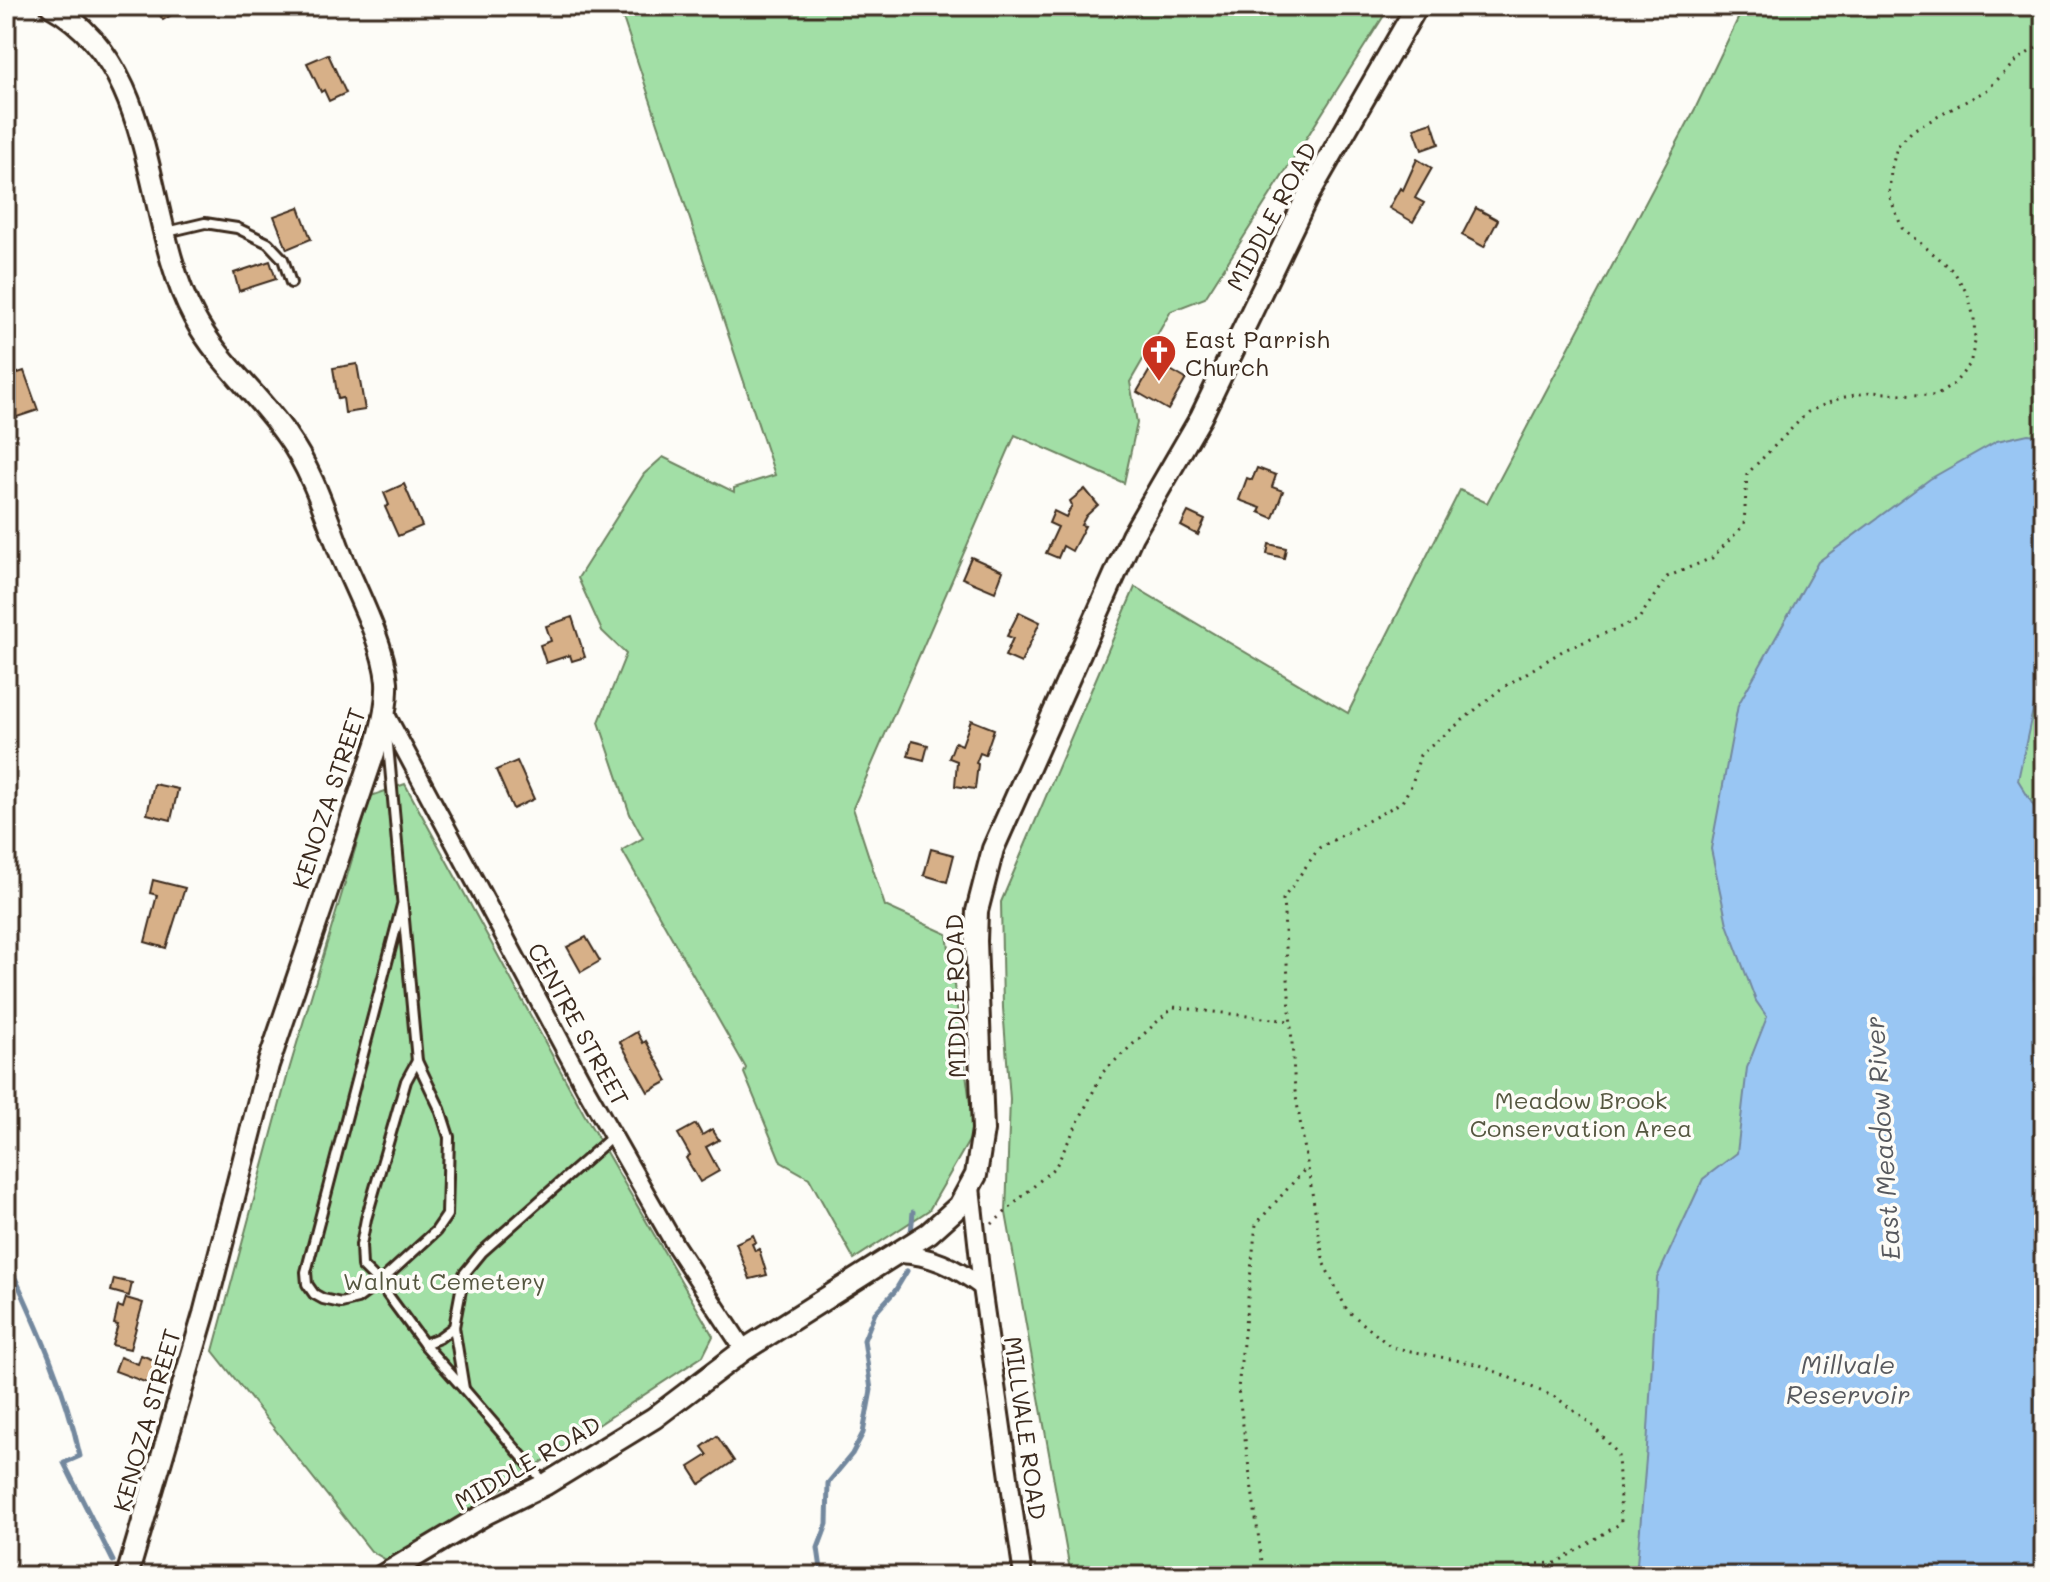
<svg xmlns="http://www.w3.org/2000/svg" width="2050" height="1582" viewBox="0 0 2050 1582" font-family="Mali,sans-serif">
<rect width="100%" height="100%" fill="#fdfcf7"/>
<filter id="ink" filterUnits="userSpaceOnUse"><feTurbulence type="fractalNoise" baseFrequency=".0125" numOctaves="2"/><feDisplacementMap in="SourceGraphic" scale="16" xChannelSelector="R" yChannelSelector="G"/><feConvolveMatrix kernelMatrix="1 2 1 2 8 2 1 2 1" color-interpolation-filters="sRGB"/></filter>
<g filter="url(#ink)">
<g fill="#a2dfa6" stroke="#6e8462" stroke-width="2">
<path d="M619 6H1390L1205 298 1171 311 1130 382 1137 423 1124 483 1015 435 853 808 885 906 947 934 974 1132 929 1210 854 1259 809 1178 781 1162 744 1073 746 1068 622 850 643 838 630 814 599 722 626 654 602 631 578 578 644 474 663 457 734 492V488L775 475Z"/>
<path d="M1744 6H2044V1576H1071L1006 1213 1010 1099 1003 1008 1001 902 1135 587 1348 713 1460 490 1487 503 1696 107Z"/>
<path d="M405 784 584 1114 713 1336 703 1356 390 1562 371 1551 213 1351 289 1070 371 796Z"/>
</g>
<path fill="#99c6f3" stroke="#73889e" stroke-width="2" d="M2028 434 2044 436V658L2018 780 2044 823V954L2034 978 2044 1028V1576H1636L1647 1447 1657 1278 1703 1179 1737 1153 1747 1068 1767 1017 1756 1001 1727 924 1711 849 1738 705 1818 562 1930 479 1997 441Z"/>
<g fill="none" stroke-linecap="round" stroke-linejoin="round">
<g stroke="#73889e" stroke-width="5">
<path d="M911 1233 913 1212"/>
<path d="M6 1258C36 1323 65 1386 80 1456L64 1463 113 1561"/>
<path d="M822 1576 818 1548 827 1524 828 1483 852 1454 863 1433 871 1390 864 1340 875 1313 895 1291 907 1271"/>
</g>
</g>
<g fill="#d7b088" stroke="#3b2a1e" stroke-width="2">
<path d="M154 6H187L163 20Z"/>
<path d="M328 54 346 93 329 101 324 90 321 92 307 63Z"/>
<path d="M1432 122 1439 144 1422 150 1414 128Z"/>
<path d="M1417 159 1432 168 1415 198 1424 203 1413 222 1389 208 1400 188 1403 190Z"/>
<path d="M299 207 311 239 287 249 274 216Z"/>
<path d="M1476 208 1498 220 1484 247 1462 235Z"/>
<path d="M270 261 276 279 239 291 234 273Z"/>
<path d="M1155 361 1186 379 1168 410 1137 392Z"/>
<path d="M357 364 365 410 345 413 343 398 338 399 333 368Z"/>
<path d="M24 371 38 410 14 418 6 394V377Z"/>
<path d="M1257 468 1276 475 1272 487 1283 491 1273 518 1259 512 1261 508 1239 500 1247 478 1252 480Z"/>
<path d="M404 484 422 526 398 536 385 507 389 505 384 493Z"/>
<path d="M1085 489 1098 505 1086 516 1081 525 1085 526 1072 551 1063 546 1058 558 1046 553 1058 527 1049 523 1054 511 1066 517 1072 505 1070 501Z"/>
<path d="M1188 512 1205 520 1198 535 1181 526Z"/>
<path d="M1269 544 1286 548 1284 558 1267 554Z"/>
<path d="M971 557 1003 571 995 592 962 578Z"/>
<path d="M1019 612 1040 622 1021 663 1005 656 1013 638 1007 636Z"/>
<path d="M572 617 585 657 572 661 570 655 546 663 540 645 551 641 546 626Z"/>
<path d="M971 720 994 729 985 755 980 753 976 763 978 764 975 789 955 786 957 761 949 758 955 742 962 745Z"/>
<path d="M912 741 928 745 924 760 908 756Z"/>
<path d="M517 761 534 799 513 809 496 770Z"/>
<path d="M154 784 178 789 171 820 147 814Z"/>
<path d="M931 849 954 855 947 882 924 875Z"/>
<path d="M153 880 185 888 166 948 145 942 157 895 150 893Z"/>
<path d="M586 937 600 961 581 972 567 947Z"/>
<path d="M637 1032 643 1043 646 1041 668 1081 648 1092 620 1042Z"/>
<path d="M696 1124 702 1135 712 1129 719 1140 706 1147 719 1171 700 1182 686 1158 690 1155 678 1134Z"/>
<path d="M753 1235 756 1242 752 1244 755 1251 759 1249 767 1275 750 1279 736 1243Z"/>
<path d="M114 1279 132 1283 129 1296 111 1291Z"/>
<path d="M126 1298 143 1303 130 1349 112 1345 118 1325 114 1324 118 1306 123 1308Z"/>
<path d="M141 1355 167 1365 158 1387 115 1371 120 1357 138 1364Z"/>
<path d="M717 1436 734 1461 700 1484 689 1467 708 1455 702 1447Z"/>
</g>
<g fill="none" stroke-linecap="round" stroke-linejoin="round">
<g stroke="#3b2a1e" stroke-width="14">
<g id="service">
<path d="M167 232 205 223 237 228 268 243 283 259 291 283"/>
<path d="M387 734 417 1061 440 1109 449 1137 447 1215 436 1231 379 1283 357 1299 341 1303 323 1299 314 1294 307 1284 306 1272 402 905"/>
<path d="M417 1061 406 1081 366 1219 361 1245 362 1266 379 1283 424 1344 464 1389 454 1327 464 1274 482 1252 613 1136"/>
<path d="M424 1344 439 1338 454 1327"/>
<path d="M464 1389 544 1482"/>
</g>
</g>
<g stroke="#3b2a1e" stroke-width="22">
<g id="minor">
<path d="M385 713 585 1087 675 1245 744 1350"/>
<path d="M971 1187 982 1287 1023 1576"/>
<path d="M898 1254C931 1255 955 1267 982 1287"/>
</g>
</g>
<g stroke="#3b2a1e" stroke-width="26">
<g id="tertiary">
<path d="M51 6C161 67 142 221 194 317 218 362 259 395 287 436 313 472 326 516 342 557 357 592 384 644 387 682 388 702 383 722 378 741L268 1065 204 1314 127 1576"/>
<path d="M382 1576 487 1513 546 1484 654 1418 744 1350 929 1233 959 1206 976 1175 983 1130 976 941 977 911 993 849 1132 536 1201 417 1306 199 1417 6"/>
</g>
</g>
<g stroke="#3b2a1e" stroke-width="3" stroke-dasharray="2 6" stroke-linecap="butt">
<path d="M992 1224 1056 1166 1103 1072 1173 1007 1289 1021"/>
<path d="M1264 1576 1238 1389 1256 1224 1307 1167"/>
<path d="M1519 1576 1527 1573 1534 1564 1556 1563 1621 1523 1618 1454 1591 1424 1557 1398 1480 1365 1391 1347 1347 1310 1324 1264 1295 1091 1283 899 1319 848 1402 802 1412 784 1420 755 1502 688 1564 650 1638 620 1667 577 1712 558 1744 525 1747 474 1808 412 1840 398 1870 392 1936 396 1954 384 1970 364 1975 342 1974 318 1968 295 1953 270 1902 228 1889 195 1891 170 1897 147 1913 130 1987 90 2018 59 2044 43"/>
</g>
<use href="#service" stroke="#fdfcf7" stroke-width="8"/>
<use href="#minor" stroke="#fdfcf7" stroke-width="16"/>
<use href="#tertiary" stroke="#fdfcf7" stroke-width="20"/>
</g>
</g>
<defs>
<g id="church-pin" transform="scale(1.8)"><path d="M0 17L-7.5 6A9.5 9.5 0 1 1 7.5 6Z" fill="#c8321e" stroke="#fdfcf7"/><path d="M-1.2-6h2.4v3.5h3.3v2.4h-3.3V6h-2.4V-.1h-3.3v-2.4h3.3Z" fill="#fff"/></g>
</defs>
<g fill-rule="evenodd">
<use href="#church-pin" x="1159" y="352"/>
</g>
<g text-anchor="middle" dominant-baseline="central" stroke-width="7" stroke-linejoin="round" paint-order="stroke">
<g font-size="24" fill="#3b2a1e" stroke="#fdfcf7">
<text transform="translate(1271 216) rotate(-62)">MIDDLE ROAD</text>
<text transform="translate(328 798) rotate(-72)">KENOZA STREET</text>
<text transform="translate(955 996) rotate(-91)">MIDDLE ROAD</text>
<text transform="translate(579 1024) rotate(61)">CENTRE STREET</text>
<text transform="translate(146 1420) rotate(-74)">KENOZA STREET</text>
<text transform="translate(1026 1428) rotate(82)">MILLVALE ROAD</text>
<text transform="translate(527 1462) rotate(-30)">MIDDLE ROAD</text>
</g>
<g font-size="24" fill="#3b2a1e" stroke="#fdfcf7" text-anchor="start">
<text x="1185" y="338">East Parrish<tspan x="1185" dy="28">Church</tspan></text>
</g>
<g font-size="24" fill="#555740" stroke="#fdfcf7">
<text x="1581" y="1099">Meadow Brook<tspan x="1581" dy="28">Conservation Area</tspan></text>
<text x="444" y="1280">Walnut Cemetery</text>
</g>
<g font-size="26" font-style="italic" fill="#57595e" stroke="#fdfcf7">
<text transform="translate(1882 1138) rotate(-94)">East Meadow River</text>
<text x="1848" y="1364">Millvale<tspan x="1848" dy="30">Reservoir</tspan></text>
</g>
</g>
<rect width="2050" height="1582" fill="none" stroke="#fdfcf7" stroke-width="32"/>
<rect x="16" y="16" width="2018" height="1550" fill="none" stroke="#3b2a1e" stroke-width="3" filter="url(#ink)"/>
</svg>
